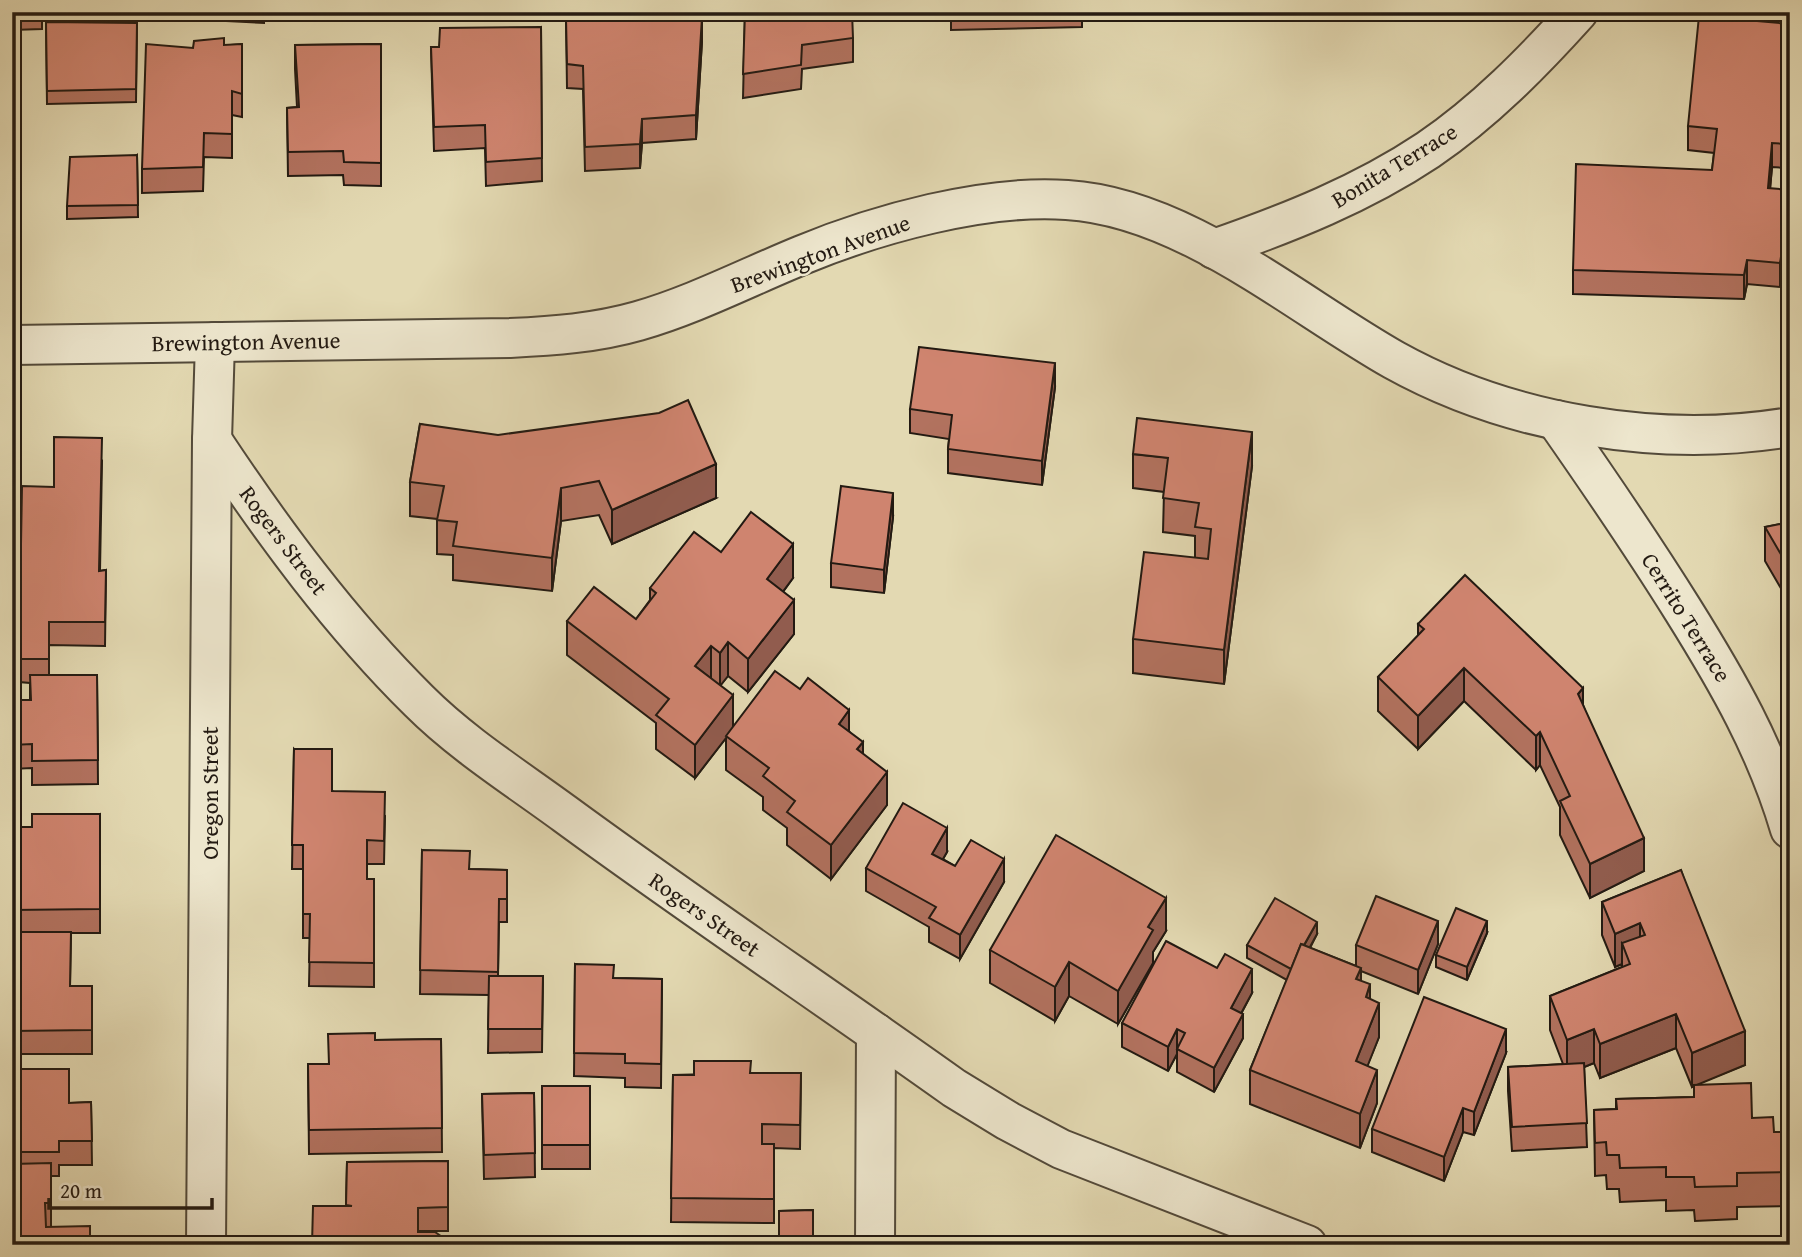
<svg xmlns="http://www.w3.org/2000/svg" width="1802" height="1257" viewBox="0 0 1802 1257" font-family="'Gentium Book Plus',serif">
<rect width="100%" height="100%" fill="#e3d9b2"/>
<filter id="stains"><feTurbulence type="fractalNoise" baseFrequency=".00286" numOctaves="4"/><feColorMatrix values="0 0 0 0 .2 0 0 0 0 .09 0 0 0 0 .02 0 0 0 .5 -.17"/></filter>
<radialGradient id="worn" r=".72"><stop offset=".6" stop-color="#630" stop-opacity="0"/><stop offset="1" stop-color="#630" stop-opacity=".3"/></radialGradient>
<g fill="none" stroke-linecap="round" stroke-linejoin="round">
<g stroke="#534a3a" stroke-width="42">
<g id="minor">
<path d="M1214 249C1289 223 1362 194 1428 150 1484 112 1533 62 1578 12"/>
<path d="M12 345 510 338C553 336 596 333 638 321 694 305 748 277 802 255 877 224 985 194 1067 200 1184 207 1295 304 1394 360 1509 424 1660 449 1790 427"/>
<path d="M1556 420C1600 483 1643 546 1683 610 1728 682 1766 748 1790 829"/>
<path d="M212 440C273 532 340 623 419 701 462 744 516 778 565 814 693 908 825 996 954 1088L1008 1121 1061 1149 1307 1245"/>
<path d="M206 1245 212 440 215 342"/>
<path d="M875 1245 876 1033"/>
</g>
</g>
<use href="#minor" stroke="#ede6cd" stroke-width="38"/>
</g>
<g fill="#b2725f" stroke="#231a12" stroke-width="2">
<path d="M12 12H42V29L12 30Z"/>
<path d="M207 12H264V23L207 20Z"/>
<path d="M396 12H458L457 16 396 15Z"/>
<path d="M745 12 853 38V62L802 69 801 89 743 98Z"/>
<path d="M951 12H1082V27L951 30Z"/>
<path d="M1211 12H1231L1211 15Z"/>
<path d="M566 19 702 41 696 139 642 143 640 168 585 171 583 89 567 88Z"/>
<path d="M46 22 137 23 136 102 47 104Z"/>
<path d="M1790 24 1787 168 1772 167 1770 189 1790 190 1780 287 1747 284 1744 299 1573 294V270L1712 170 1714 153 1688 150V126Z"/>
<path d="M541 27 542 181 486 186 485 148 434 151 431 47H439Z"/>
<path d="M242 44V117L232 115V158L204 157 203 191 142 193V169L193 48Z"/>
<path d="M381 44V186L344 185 343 175 288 176 287 108 297 107 295 69V45Z"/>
<path d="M12 138 18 160V184H12Z"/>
<path d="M137 155 138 217 67 219V206Z"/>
<path d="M1055 387 1042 485 948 473V449L949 439 910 433V409Z"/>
<path d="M420 424 716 498 612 544 599 515 561 521 552 591 453 580V555L437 554V519L410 516V482Z"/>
<path d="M1133 454 1252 466 1224 684 1133 673V639L1195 557V536L1163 532 1164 492 1133 488Z"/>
<path d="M102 461 100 571 106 570 105 646 49 645V675H97L98 784 32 785V768L12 769V700H30V683L19 682V659L54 487Z"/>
<path d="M893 517 884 593 831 587V563Z"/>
<path d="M1790 522V604L1765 561V527Z"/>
<path d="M721 552 793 578 783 592 794 634 748 692 728 676 720 686 733 727 849 731 863 754 887 805 831 879 787 845V828L763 810V797L726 770V738L695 778 656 749V723L567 655V621L636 619 650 600V588Z"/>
<path d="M1418 624 1583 705 1644 871 1590 898 1560 835V807L1540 765 1536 770 1464 701 1418 749 1378 711V677L1418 636Z"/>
<path d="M294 749 332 791 385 816 384 864H367V879H374V987L309 986 310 938H303V869H292Z"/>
<path d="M100 814V933H71L70 986H92V1054H12V827H32Z"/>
<path d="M422 850 470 869 507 870V922H499L498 976H543L542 1052 488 1053 489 995 420 994Z"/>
<path d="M947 852 943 859 955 866 1004 882 960 959 929 942V927L866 891V868Z"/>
<path d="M1681 870 1745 1065 1697 1084 1774 1132H1790V1206L1737 1207V1219L1695 1221 1694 1210 1666 1211V1200L1620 1202 1619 1189H1607L1606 1175 1595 1176 1594 1110 1616 1109V1099L1694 1097V1086L1692 1087 1676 1048 1600 1078 1594 1063 1584 1067 1587 1147 1512 1151 1508 1091V1067L1563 1064 1550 1030V996L1622 967V964L1615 967 1602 935V902Z"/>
<path d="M1166 931 1153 952V963L1118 1024 1069 996 1055 1021 990 983V950Z"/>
<path d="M1487 933 1467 980 1436 967V955Z"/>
<path d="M1317 934 1310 948 1356 966V945L1438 944 1418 994 1361 971V981L1370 999 1379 1037 1367 1066 1377 1103 1360 1148 1250 1104V1070L1287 980 1247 958V945Z"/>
<path d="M575 964 614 978 662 979 661 1088 625 1087V1078L574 1076Z"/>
<path d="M1252 993 1241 1014 1243 1038 1214 1092 1177 1072V1054L1168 1071 1122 1047V1023Z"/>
<path d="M441 1039 442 1152 309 1154 308 1064H328L375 1040Z"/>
<path d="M1506 1053 1474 1135 1463 1132 1444 1181 1372 1152V1129Z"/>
<path d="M12 1069 69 1103 91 1102 92 1165H59V1176H51V1227L12 1245Z"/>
<path d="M751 1073H801L800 1149 774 1148V1223L671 1222 673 1075Z"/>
<rect x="542" y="1086" width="48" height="83"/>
<path d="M534 1093 535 1177 484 1179 482 1094Z"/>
<path d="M448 1161V1231H418V1232L445 1245 346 1206 347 1162Z"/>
<path d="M813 1210V1245H779V1211Z"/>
</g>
<g fill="#915c4e" stroke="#231a12" stroke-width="2">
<path d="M702 17V41L696 139V115Z"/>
<path d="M1790 106V130L1787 168V144Z"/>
<path d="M642 119V143L640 168V144Z"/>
<path d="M1772 143V167L1768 212V188Z"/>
<path d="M1790 199V223L1780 287V263Z"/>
<path d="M1747 260V284L1744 299V275Z"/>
<path d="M1055 363V387L1042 485V461Z"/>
<path d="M1252 432V466L1224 684V650Z"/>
<path d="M716 464V498L612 544V510Z"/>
<path d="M561 488V521L552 591V558Z"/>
<path d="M893 493V517L884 593V570Z"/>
<path d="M793 544V578L767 613V579Z"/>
<path d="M794 600V634L748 692V659Z"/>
<path d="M728 642V676L720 686V653Z"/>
<path d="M711 646V679L695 666Z"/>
<path d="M1464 668V701L1418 749V716Z"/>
<path d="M1583 688V722L1578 694Z"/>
<path d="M733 695V729L695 778V745Z"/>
<path d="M849 710V743L839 724Z"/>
<path d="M1540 732V765L1536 770V736Z"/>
<path d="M863 742V775L857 749Z"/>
<path d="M887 772V805L831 879V845Z"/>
<path d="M947 828V852L932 878V854Z"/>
<path d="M1644 838V871L1590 898V864Z"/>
<path d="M1004 859V882L960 959V935Z"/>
<path d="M1166 898V931L1153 952V963L1118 1024V991L1148 927Z"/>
<path d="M1438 921V944L1418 994V970Z"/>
<path d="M1487 921V933L1467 980V967Z"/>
<path d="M1317 922V934L1291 982V969Z"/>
<path d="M1640 923V957L1622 943V964L1615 967V934Z"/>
<path d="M1069 962V996L1055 1021V987Z"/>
<path d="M1361 968V1002L1356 979Z"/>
<path d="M1252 969V993L1231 1032V1008Z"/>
<path d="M1370 984V1018L1366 997Z"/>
<path d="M1379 1003V1037L1356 1095V1061Z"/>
<path d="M1243 1014V1038L1214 1092V1068Z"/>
<path d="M1676 1014V1048L1600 1078V1044Z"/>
<path d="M1177 1029V1054L1168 1071V1047Z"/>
<path d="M1506 1029V1053L1474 1135V1112Z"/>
<path d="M1594 1029V1063L1567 1074V1040Z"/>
<path d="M1745 1031V1065L1692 1087V1053Z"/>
<path d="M1377 1070V1103L1360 1148V1114Z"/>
<path d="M1463 1108V1132L1444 1181V1157Z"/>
</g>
<g fill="#cf846f" stroke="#231a12" stroke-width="2">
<path d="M745 12H852L853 38 802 45 801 65 743 74Z"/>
<path d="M1699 16 1790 24V106L1787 144 1772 143 1768 188 1790 190V199L1780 263 1747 260 1744 275 1573 270 1576 164 1712 170 1717 129 1688 126Z"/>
<path d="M702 17 696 115 642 119 640 144 585 147 583 66 567 64 566 19Z"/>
<path d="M46 22 137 23 136 89 47 91Z"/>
<path d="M541 27 542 158 486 162 485 125 434 127 431 47H439L440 28Z"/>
<path d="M224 38V45L242 44V94L232 91V134L204 133 203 167 142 169 146 44 193 48 194 41Z"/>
<path d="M381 44V163L344 162 343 151 288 152 287 108 299 107 295 45Z"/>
<path d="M12 138H17L18 160H12Z"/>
<path d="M137 155 138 205 67 206 70 157Z"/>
<path d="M919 347 1055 363 1042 461 948 449 952 415 910 409Z"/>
<path d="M688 400 716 464 612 510 599 481 561 488 552 558 453 546 457 522 437 520 444 486 410 482 420 424 498 435 659 413Z"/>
<path d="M1137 418 1252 432 1224 650 1133 639 1144 552 1208 559 1211 529 1195 527 1199 503 1163 498 1168 458 1133 454Z"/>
<path d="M54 437 102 438 99 571 106 570 105 622H49V659H19L22 486 54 487Z"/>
<path d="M841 486 893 493 884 570 831 563Z"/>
<path d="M751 512 793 544 767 579 794 600 748 659 728 642 720 653 711 646 695 666 733 695 695 745 656 715 669 699 567 621 594 587 636 619 656 593 650 588 694 532 721 552Z"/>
<path d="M1790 522V570L1765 527Z"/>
<path d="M1465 575 1583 688 1578 694 1644 838 1590 864 1560 801 1570 796 1540 732 1536 736 1464 668 1418 716 1378 677 1424 629 1418 624Z"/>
<path d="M775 671 800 689 808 678 849 710 839 724 863 742 857 749 887 772 831 845 787 812 795 801 763 776 769 768 726 736Z"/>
<path d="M30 675H97L98 760 32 761V744L12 745V700H31Z"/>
<path d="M294 749H332V791L385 792 384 841 367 840V879H374V963L309 962 310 914H303V845H292Z"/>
<path d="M903 803 947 828 932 854 955 866 971 840 1004 859 960 935 929 918 936 907 866 868Z"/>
<path d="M32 814H100V909L12 910V827H32Z"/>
<path d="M1056 835 1166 898 1148 927 1153 930 1118 991 1069 962 1055 987 990 950Z"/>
<path d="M422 850 470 851 469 869 507 870V899H499L498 972 420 970Z"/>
<path d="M1681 870 1745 1031 1692 1053 1676 1014 1600 1044 1594 1029 1567 1040 1550 996 1630 964 1622 943 1645 935 1640 923 1615 934 1602 902Z"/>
<path d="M1376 896 1438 921 1418 970 1356 945Z"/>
<path d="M1275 898 1317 922 1304 945 1301 944 1291 969 1247 945Z"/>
<path d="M1456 908 1487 921 1467 967 1436 955Z"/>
<path d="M12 932H71L70 986H92V1030L12 1031Z"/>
<path d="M1166 941 1217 968 1225 954 1252 969 1231 1008 1243 1014 1214 1068 1177 1049 1185 1033 1177 1029 1168 1047 1122 1023Z"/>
<path d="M1301 944 1361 968 1356 979 1370 984 1366 997 1379 1003 1356 1061 1377 1070 1360 1114 1250 1070Z"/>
<path d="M575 964 614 965 613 978 662 979 661 1064 625 1063V1054L574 1053Z"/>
<path d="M489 976H543L542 1029H488Z"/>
<path d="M1424 997 1506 1029 1474 1112 1463 1108 1444 1157 1372 1129Z"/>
<path d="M375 1033V1040L441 1039 442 1128 309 1130 308 1064H329L328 1034Z"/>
<path d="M694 1061H751L750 1073H801L800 1125 762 1124V1144H774V1199L671 1198 673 1075H694Z"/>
<path d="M1584 1063 1587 1123 1512 1127 1508 1067Z"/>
<path d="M12 1069H69V1103L91 1102 92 1141H59V1152H12Z"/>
<path d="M1751 1083 1752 1118 1773 1117 1774 1132H1790V1172L1737 1173V1186L1695 1187 1694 1177H1666V1167L1620 1168 1619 1155H1607L1606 1142 1595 1143 1594 1110 1617 1109 1616 1099 1694 1097V1085Z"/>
<rect x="542" y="1086" width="48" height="59"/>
<path d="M534 1093 535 1153 484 1155 482 1094Z"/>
<path d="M448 1161V1207L418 1208V1232H435L445 1239V1245H312L313 1206H352L346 1205 347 1162Z"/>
<path d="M51 1163V1203H45L46 1227 90 1226V1245H12V1164Z"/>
<path d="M813 1210V1239H779V1211Z"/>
<path d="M703 1236 767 1237V1245H703Z"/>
</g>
<g text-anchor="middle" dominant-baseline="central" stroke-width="5" stroke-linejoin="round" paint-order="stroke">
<g font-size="23" fill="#231a12" stroke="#ede6cd">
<text transform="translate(1394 165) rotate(-31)">Bonita Terrace</text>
<text transform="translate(820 253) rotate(-20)">Brewington Avenue</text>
<text transform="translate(246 341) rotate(-1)">Brewington Avenue</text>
<text transform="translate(284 540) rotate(53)">Rogers Street</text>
<text transform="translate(1687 617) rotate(58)">Cerrito Terrace</text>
<text transform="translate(209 793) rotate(-90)">Oregon Street</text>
<text transform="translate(705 914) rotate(35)">Rogers Street</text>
</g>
</g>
<rect width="1802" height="1257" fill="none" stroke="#e3d9b2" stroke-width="42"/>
<rect x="14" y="14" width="1774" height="1229" fill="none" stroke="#231a12" stroke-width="3.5"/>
<rect x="21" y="21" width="1760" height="1215" fill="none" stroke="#231a12" stroke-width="2"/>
<path d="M49 1198v10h163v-10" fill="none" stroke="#231a12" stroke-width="3.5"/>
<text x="60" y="1198" font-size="21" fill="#231a12" stroke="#ede6cd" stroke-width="5" paint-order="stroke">20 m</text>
<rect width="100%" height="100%" filter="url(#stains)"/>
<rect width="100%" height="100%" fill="url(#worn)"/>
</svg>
